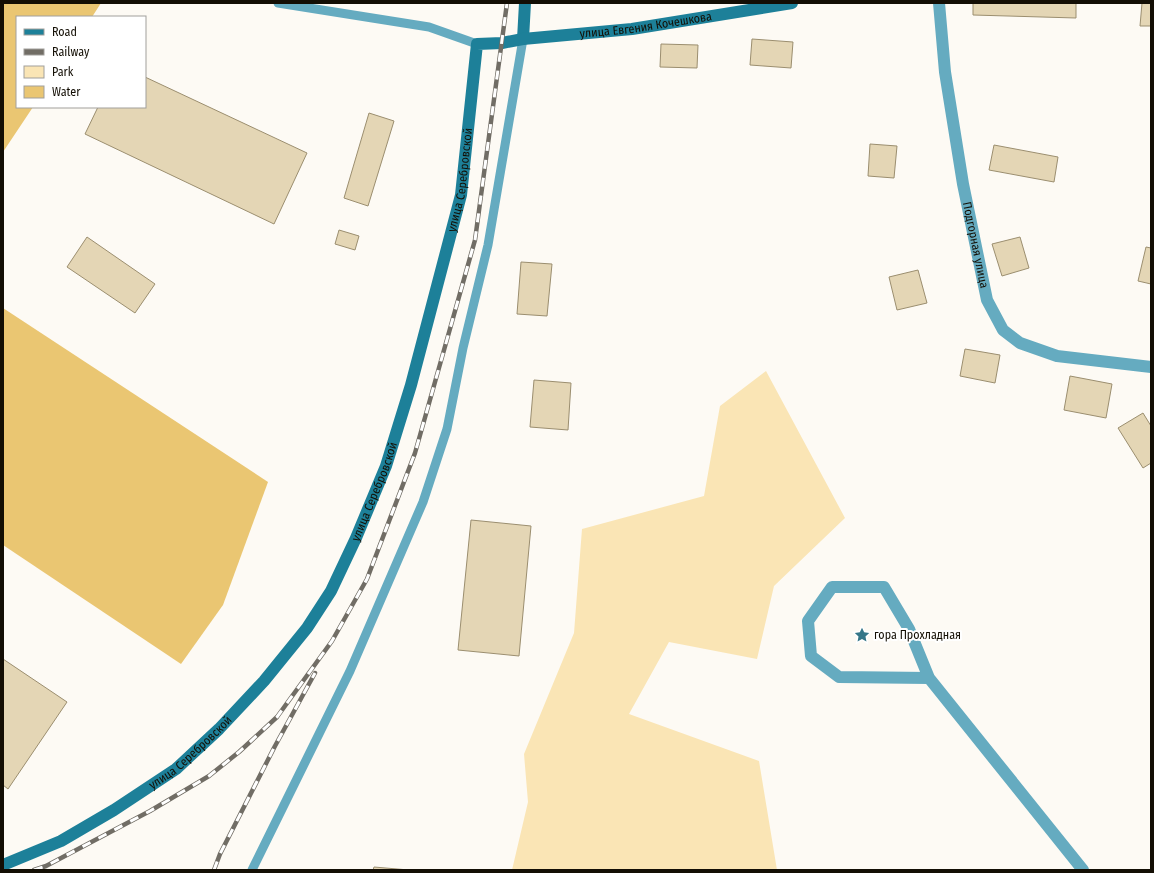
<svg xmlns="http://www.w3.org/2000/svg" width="1154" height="873" viewBox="0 0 1154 873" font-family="'Fira Sans Condensed',sans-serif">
<rect width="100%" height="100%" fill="#fdfaf4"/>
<path fill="#fae5b5" d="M766 371 845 518 774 586 757 659 669 642 629 714 759 761 777 870H512L528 802 524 754 574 633 582 529 704 496 720 406Z"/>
<g fill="#eac672">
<path d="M3 3H101L92 17H17V107H33L3 152Z"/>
<path d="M3 308 268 482 223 605 181 664 3 545Z"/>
</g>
<g fill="#e4d6b5" stroke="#9b8e6f">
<path d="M973 3H1076V18L973 15Z"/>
<path d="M1142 3H1151V26H1140Z"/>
<path d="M752 39 793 42 791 68 750 65Z"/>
<path d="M661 44 698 45 697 68 660 67Z"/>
<path d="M145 77 307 153 274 224 85 134 98 107H145Z"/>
<path d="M369 113 394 121 368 206 344 198Z"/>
<path d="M870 144 897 146 894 178 868 176Z"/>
<path d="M994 145 1058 157 1054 182 989 170Z"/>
<path d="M339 230 359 236 355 250 335 244Z"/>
<path d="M87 237 155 284 135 313 67 267Z"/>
<path d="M1020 237 1029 268 1002 276 992 244Z"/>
<path d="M1146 247 1151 248V284L1138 281Z"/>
<path d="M521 262 552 264 547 316 517 314Z"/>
<path d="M918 270 927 303 897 310 889 277Z"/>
<path d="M965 349 1000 355 995 383 960 376Z"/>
<path d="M1070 376 1112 384 1106 418 1064 410Z"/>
<path d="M534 380 571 383 568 430 530 427Z"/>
<path d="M1143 413 1151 426V463L1143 468 1118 428Z"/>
<path d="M471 520 531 526 519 656 458 650Z"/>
<path d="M3 659 67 702 8 789 3 785Z"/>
<path d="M374 867 409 870H373Z"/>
</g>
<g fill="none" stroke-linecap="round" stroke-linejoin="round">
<g stroke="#65abc0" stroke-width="9">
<path d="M278 3 429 27 477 44"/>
<path d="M252 870 350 671 423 502 447 429 463 348 488 245 523 39"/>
</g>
<g stroke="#65abc0" stroke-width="12">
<path id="s1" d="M939 3 945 72 963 184 987 300 1003 330 1020 343 1057 356 1151 367"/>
<path d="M929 678 839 677 811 656 808 621 832 587H884L909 629 929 678 1083 870"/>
</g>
<g stroke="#1d8099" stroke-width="12">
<path d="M523 39 525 3"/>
<path id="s2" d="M3 865 61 841 114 810 176 769 219 729 264 681 307 628 331 591 356 538 386 466 411 385 461 195 477 44 502 43 523 39 632 29 792 3"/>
</g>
<g stroke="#716d65" stroke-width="4.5">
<g id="rail">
<path d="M34 870 46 866 150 811 209 776 239 752 277 717 332 641 367 579 415 453 475 240 507 3"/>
<path d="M214 870 220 854 275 746 315 673"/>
</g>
</g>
<use href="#rail" stroke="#fff" stroke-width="3" stroke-dasharray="9" stroke-linecap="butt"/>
</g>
<defs>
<g id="sight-bare" transform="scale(1.2)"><path d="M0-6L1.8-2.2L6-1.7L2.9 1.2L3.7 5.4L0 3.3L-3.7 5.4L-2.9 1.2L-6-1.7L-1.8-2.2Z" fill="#347688" stroke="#fff" stroke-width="2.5" paint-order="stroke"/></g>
</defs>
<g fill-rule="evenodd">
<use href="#sight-bare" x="862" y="635"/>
</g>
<g text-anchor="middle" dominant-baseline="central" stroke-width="4" stroke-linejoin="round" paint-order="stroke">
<g font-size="12" fill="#130e04" stroke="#fff">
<text stroke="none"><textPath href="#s2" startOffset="1175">улица Евгения Кочешкова</textPath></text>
<text stroke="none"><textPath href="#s2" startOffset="868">улица Серебровской</textPath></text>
<text stroke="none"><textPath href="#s1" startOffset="245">Подгорная улица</textPath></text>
<text stroke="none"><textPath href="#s2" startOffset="544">улица Серебровской</textPath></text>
<text stroke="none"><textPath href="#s2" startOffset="220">улица Серебровской</textPath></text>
</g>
<g font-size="12" fill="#130e04" stroke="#fff" text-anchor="start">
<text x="874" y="635">гора Прохладная</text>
</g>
</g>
<rect width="1154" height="873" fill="none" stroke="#130e04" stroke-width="8"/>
<rect x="16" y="16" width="130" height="92" fill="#ffffff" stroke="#a19f9b"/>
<rect x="24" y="29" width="20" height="6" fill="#1d8099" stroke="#a19f9b"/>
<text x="52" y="36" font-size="12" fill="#130e04">Road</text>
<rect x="24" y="49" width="20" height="6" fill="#716d65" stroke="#a19f9b"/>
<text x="52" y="56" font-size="12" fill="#130e04">Railway</text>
<rect x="24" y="66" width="20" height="12" fill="#fae5b5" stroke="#a19f9b"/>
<text x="52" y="76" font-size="12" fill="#130e04">Park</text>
<rect x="24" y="86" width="20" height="12" fill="#eac672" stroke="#a19f9b"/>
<text x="52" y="96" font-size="12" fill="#130e04">Water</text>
</svg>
